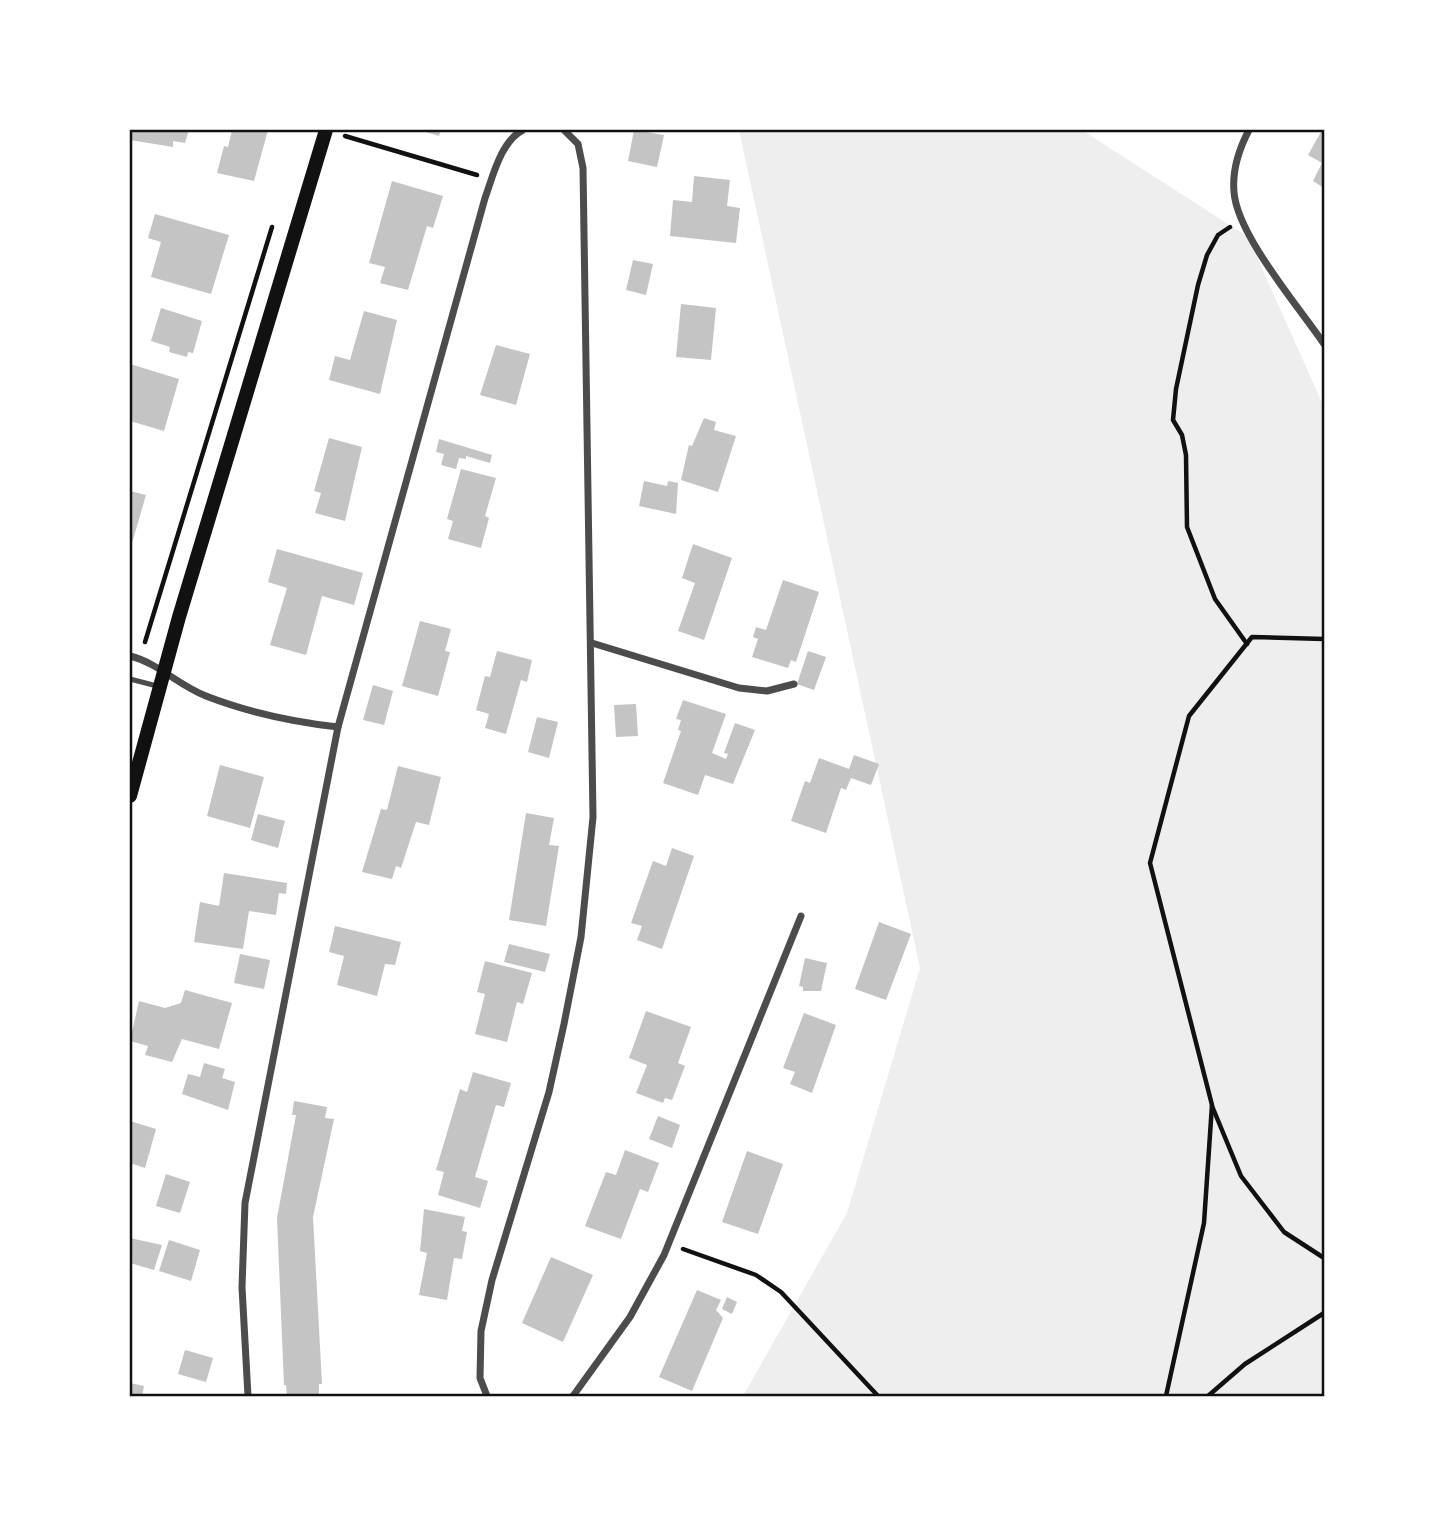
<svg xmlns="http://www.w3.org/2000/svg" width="1454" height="1526" viewBox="0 0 1454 1526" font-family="Helvetica,sans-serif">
<rect width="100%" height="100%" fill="#fff"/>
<path fill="#eee" d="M739 130H1082L1248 237 1324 407V1396H743L847 1213 920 968Z"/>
<g fill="#c4c4c4">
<path d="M130 130H189L185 143 173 141V147L130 140Z"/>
<path d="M232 130H268L254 181 217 173 224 146 228 147Z"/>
<path d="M419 130H441L439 136Z"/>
<path d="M634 130 664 135 657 167 628 161Z"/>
<path d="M1322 130H1324V188L1313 181 1322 163 1308 155Z"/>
<path d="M694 176 730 180 727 206 740 208 736 243 670 236 673 200 692 202Z"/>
<path d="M392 181 443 196 433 228 427 226 408 290 380 283 385 267 369 263Z"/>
<path d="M155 214 229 235 211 294 151 277 161 242 148 238Z"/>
<path d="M633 260 653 264 646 295 626 290Z"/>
<path d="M681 304 716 308 711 360 676 357Z"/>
<path d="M161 308 202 321 193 353 188 352 187 357 169 352 170 347 151 341Z"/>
<path d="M364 311 397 320 380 394 329 380 335 356 350 360Z"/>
<path d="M496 345 530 354 516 405 480 395Z"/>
<path d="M130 364 179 379 164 431 130 421Z"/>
<path d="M704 418 716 422 714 430 736 436 718 492 681 480 689 445 692 446Z"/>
<path d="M329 438 362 447 345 521 315 513 321 493 314 491Z"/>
<path d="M439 439 492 455 490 463 466 456V459L459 458 456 469 441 465 444 454 436 452Z"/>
<path d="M461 469 496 478 485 516 489 518 481 548 448 539 453 521 447 519Z"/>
<path d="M644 481 667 486 668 481 678 483 676 514 639 506Z"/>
<path d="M130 491 146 495 130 550Z"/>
<path d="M693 544 732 558 704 640 678 631 695 583 682 578Z"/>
<path d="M277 549 363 573 354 605 322 596 306 655 270 645 287 588 268 582Z"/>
<path d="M783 580 819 592 796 662 791 660 788 668 752 657 758 639 753 637 756 627 766 630Z"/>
<path d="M420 621 451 629 445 651 450 652 438 696 402 686Z"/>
<path d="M497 651 532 660 527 682 521 680 506 734 485 728 489 714 476 710 485 676 490 677Z"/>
<path d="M808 651 826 657 814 690 797 684Z"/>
<path d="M373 685 393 691 384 725 363 720Z"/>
<path d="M683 700 726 714 712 753 726 759 728 754 724 753 735 723 755 730 733 784 705 775 698 795 663 783 681 731 678 730 681 720 676 719Z"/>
<path d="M636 704 638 736 616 737 614 705Z"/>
<path d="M537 717 558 722 549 758 528 752Z"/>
<path d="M854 755 879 764 871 785 851 778 846 790 841 788 826 833 791 821 805 781 810 783 819 758 849 769Z"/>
<path d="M220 765 264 777 250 828 207 816Z"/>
<path d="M398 766 441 777 429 825 416 822 401 868 396 866 392 879 362 872 381 809 387 810Z"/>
<path d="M526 813 554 818 549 845 559 846 546 926 509 920Z"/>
<path d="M258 814 285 821 278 848 251 840Z"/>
<path d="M672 848 694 856 662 949 637 940 642 926 631 923 653 861 666 866Z"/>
<path d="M224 873 287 883 286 894 279 893 276 915 249 911 243 949 194 942 200 902 219 906Z"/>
<path d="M879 922 911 934 886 1000 855 989Z"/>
<path d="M335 926 401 942 395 965 385 964 377 996 337 985 344 956 329 952Z"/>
<path d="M509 944 550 954 545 972 504 962Z"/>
<path d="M240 954 270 960 264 989 234 983Z"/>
<path d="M805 958 827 963 821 991H803V987L799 986Z"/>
<path d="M485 961 532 973 523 1004 517 1002 507 1042 475 1034 485 994 477 992Z"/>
<path d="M185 990 232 1003 219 1049 182 1039 172 1062 145 1055 148 1046 130 1041 139 1001 165 1008 181 1003Z"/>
<path d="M646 1011 691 1027 678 1063 685 1066 672 1100 665 1098 663 1103 636 1093 647 1065 629 1058Z"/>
<path d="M804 1013 836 1025 812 1093 790 1084 795 1072 783 1068Z"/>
<path d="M204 1063 225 1069 222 1078 235 1082 228 1110 182 1094 188 1074 200 1077Z"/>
<path d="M473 1072 511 1083 504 1107 496 1105 475 1177 488 1181 480 1208 438 1195 444 1172 436 1170 460 1089 467 1092Z"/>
<path d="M294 1101 327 1107 325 1118 334 1119 313 1217 322 1384H319V1396H287L286 1385H284L277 1218 296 1115H292Z"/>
<path d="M658 1116 680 1125 672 1148 649 1139Z"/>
<path d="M130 1121 156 1129 145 1168 130 1163Z"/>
<path d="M625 1150 659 1163 648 1192 640 1189 621 1239 585 1226 606 1172 616 1175Z"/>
<path d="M747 1151 783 1164 758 1234 722 1222Z"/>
<path d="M166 1174 190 1182 180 1213 156 1206Z"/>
<path d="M424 1209 465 1217 462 1231 467 1232 462 1259 454 1258 447 1300 419 1295 427 1253 420 1251Z"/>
<path d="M130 1238 162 1245 154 1270 130 1263Z"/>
<path d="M169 1240 200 1250 191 1281 159 1271Z"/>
<path d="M551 1257 593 1275 563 1342 522 1323Z"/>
<path d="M697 1290 721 1300 716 1310 723 1318 692 1391 659 1377Z"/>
<path d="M727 1297 737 1302 732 1314 722 1309Z"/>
<path d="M185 1350 213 1358 206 1382 178 1374Z"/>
<path d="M130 1383 144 1386 142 1396H130Z"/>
</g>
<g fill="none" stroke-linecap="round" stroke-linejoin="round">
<g stroke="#111" stroke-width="4.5">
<path d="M345 136 477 175"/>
<path d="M1230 227 1218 235 1207 255 1198 285 1176 389 1173 420 1182 435 1186 455 1187 527 1215 599 1247 644"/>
<path d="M145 642 272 227"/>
<path d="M1212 1106 1241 1176 1284 1232 1324 1258"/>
<path d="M683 1249 756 1275 781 1292 878 1396"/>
<path d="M1166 1396 1204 1223 1212 1105 1150 863 1189 716 1252 637 1324 639"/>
<path d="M1208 1396 1245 1364 1324 1313"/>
</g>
<path stroke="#4c4c4c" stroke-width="5" d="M130 679 157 686"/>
<g stroke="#4c4c4c" stroke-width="7">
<path d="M1249 130C1239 149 1232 170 1234 192 1237 235 1299 307 1324 344"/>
<path d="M592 643 739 688 767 691 794 684"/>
<path d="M130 656C158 663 178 685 206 696 247 712 294 722 338 727L485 198C493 176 501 141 523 130"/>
<path d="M248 1396 242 1287 245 1203 338 727"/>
<path d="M487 1396 480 1378 481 1331 492 1280 549 1092 564 1024 581 937 593 817 583 168 578 144 564 130"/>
<path d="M573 1396 630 1317 664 1255 801 916"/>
</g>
<path stroke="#111" stroke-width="14" d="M130 796 179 617 326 130"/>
</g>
<rect width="1454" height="1526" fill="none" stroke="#ffffff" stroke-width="262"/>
<rect x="131" y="131" width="1192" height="1264" fill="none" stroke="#111" stroke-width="2.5"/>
</svg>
